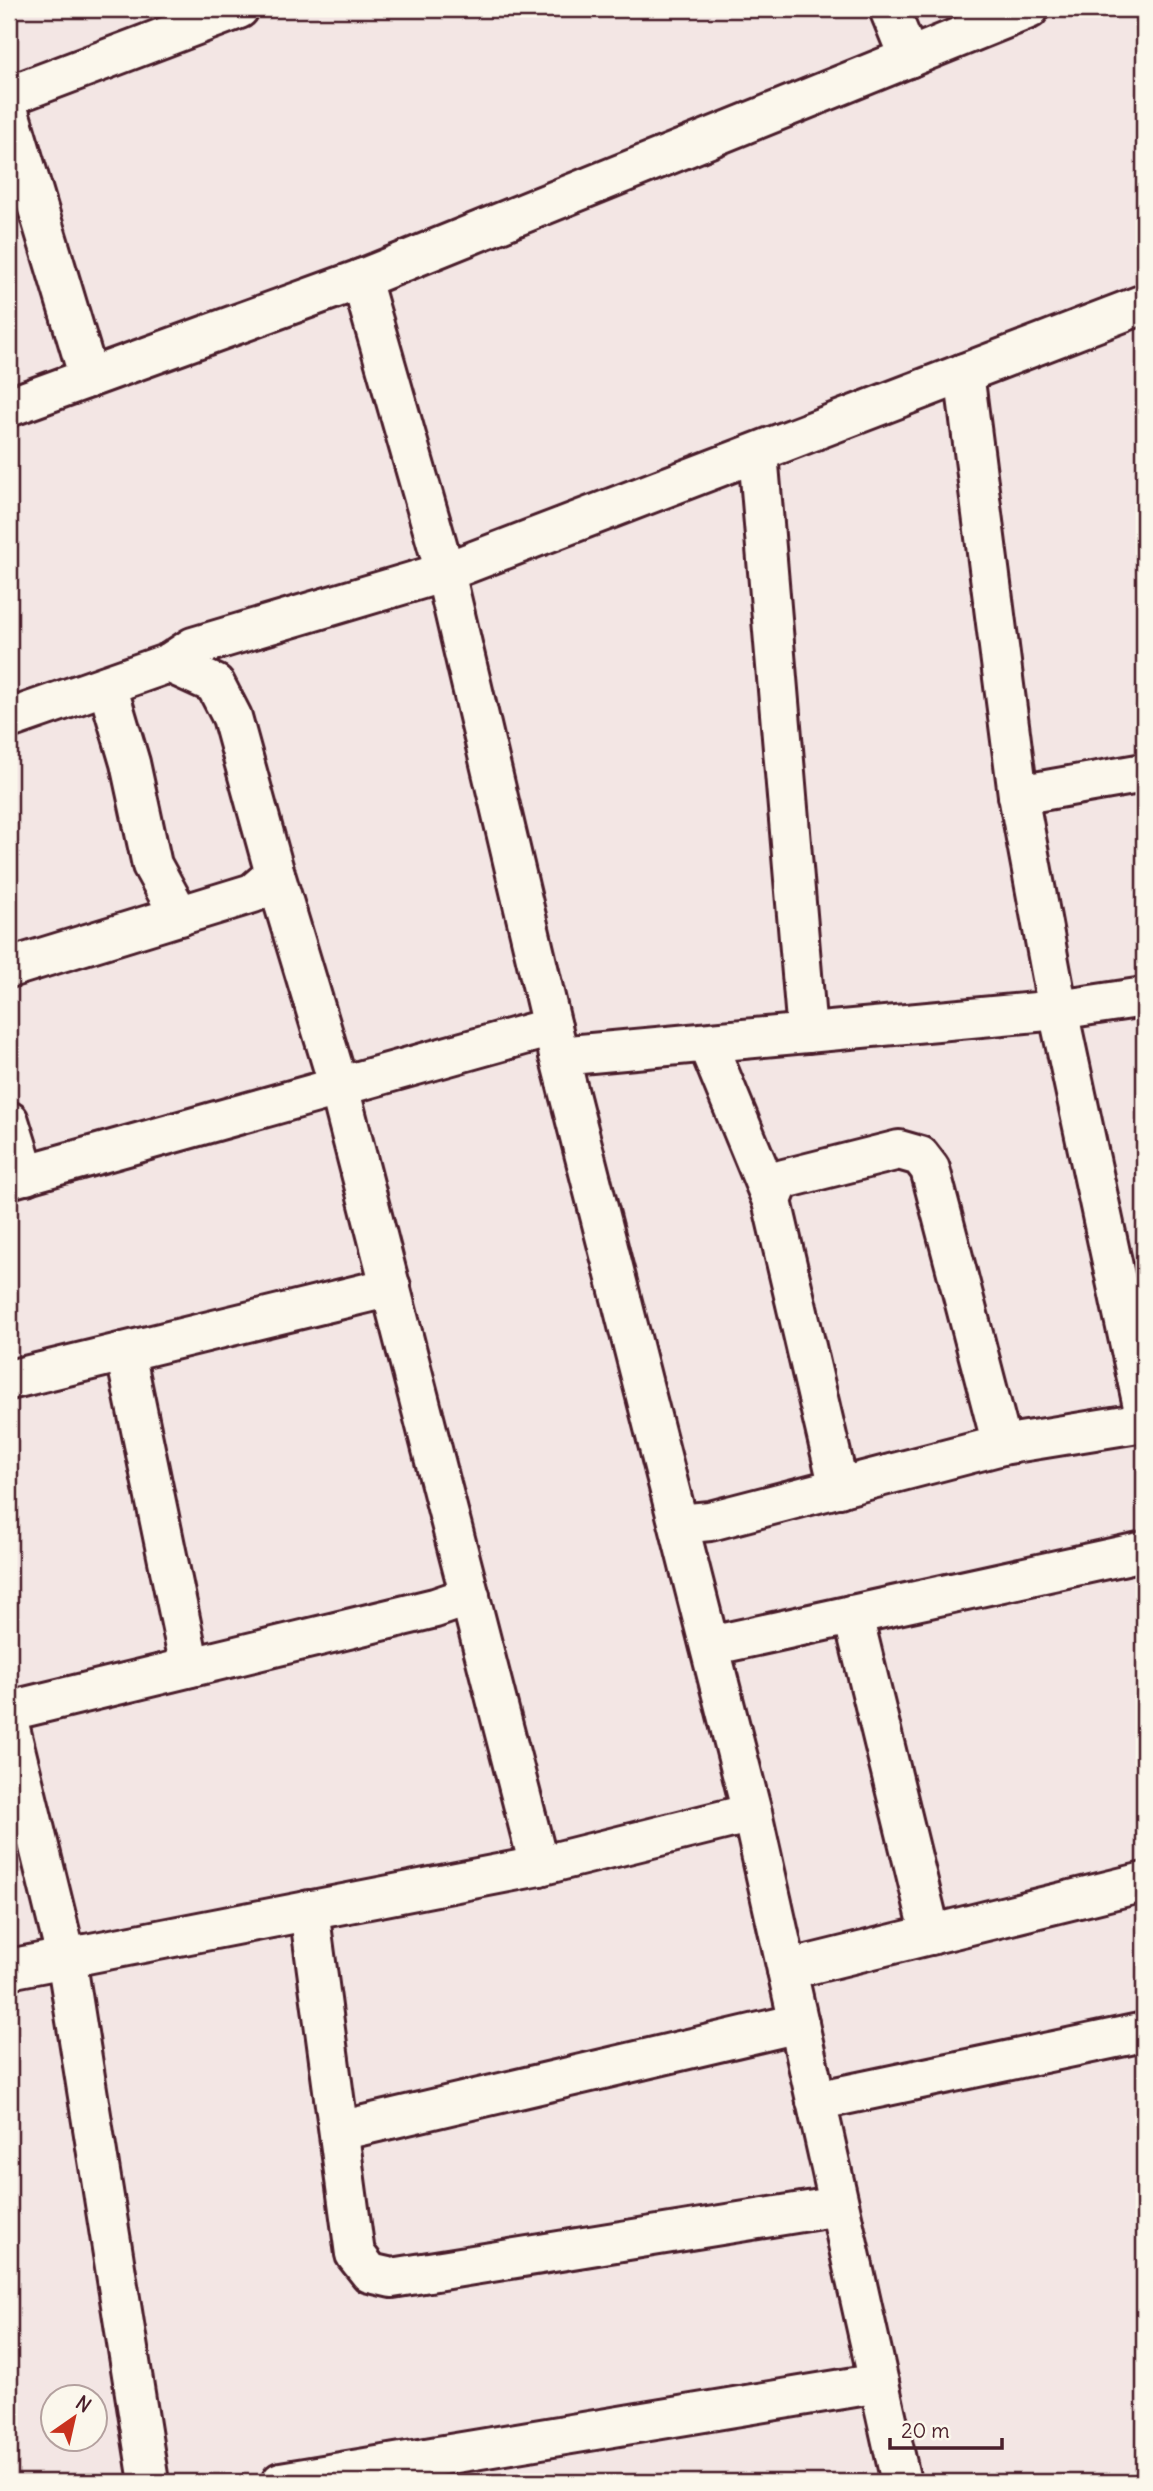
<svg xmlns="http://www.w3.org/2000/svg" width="1153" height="2491" viewBox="0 0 1153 2491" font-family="Delius,sans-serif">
<rect width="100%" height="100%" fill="#f3e6e4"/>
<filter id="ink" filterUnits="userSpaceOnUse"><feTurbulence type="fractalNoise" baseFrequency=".0143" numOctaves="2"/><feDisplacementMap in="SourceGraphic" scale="14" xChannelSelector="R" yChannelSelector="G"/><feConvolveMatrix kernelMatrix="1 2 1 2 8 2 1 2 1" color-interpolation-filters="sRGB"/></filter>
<g filter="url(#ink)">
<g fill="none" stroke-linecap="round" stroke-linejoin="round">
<g stroke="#4a1f2b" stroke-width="44">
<g id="minor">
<path d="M889 9 909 58"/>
<path d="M9 96 239 9"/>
<path d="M9 112 89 378"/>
<path d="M361 279 445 572 552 1027 752 1813 901 2482"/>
<path d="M9 407 361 279 1029 9"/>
<path d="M758 453 807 1033"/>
<path d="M169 663 193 647 445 572 1144 304"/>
<path d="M107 685 130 763 152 865 180 916"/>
<path d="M9 719 169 663 215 684 232 717 275 874 253 893 9 968"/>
<path d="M1018 795 1144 773"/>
<path d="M275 874 339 1087 539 1866"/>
<path d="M1144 997 1058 1010 1144 1411"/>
<path d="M707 1043 772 1201"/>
<path d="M559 1056 1058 1010 1018 795 964 373"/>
<path d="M9 1121 26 1175"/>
<path d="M9 1179 552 1027"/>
<path d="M125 1352 190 1667"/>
<path d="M9 1380 391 1287"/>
<path d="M839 1488 772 1201 777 1188 784 1179 899 1150 920 1156 930 1169 1002 1445 1144 1422"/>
<path d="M679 1524 710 1521 1002 1445"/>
<path d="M851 1615 857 1632 931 1935"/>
<path d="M710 1646 1144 1551"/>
<path d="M9 1711 435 1608 470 1596"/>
<path d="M9 1724 66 1957 149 2482"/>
<path d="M309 1910 355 2254 370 2273 392 2278 839 2206"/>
<path d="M9 1969 539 1866 752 1813"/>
<path d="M787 1970 1144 1882"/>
<path d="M816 2101 1144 2032"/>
<path d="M339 2131 799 2023"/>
<path d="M281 2482 879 2383"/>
</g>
</g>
<use href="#minor" stroke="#fbf7ec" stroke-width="38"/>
</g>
</g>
<rect width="1153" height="2491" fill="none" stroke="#fbf7ec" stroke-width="35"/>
<rect x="18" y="18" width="1118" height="2456" fill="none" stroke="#4a1f2b" stroke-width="2.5" filter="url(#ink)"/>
<g transform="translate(74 2418) rotate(34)"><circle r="33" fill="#fbf7ec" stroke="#b4a19f" stroke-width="2"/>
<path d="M0-5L12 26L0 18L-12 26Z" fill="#c8321e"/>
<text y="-10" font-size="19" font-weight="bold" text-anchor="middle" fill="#4a1f2b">N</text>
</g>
<path d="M890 2438v10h112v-10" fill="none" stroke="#4a1f2b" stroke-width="3.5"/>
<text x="901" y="2438" font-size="21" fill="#4a1f2b" stroke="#fbf7ec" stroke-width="5" paint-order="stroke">20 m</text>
</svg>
